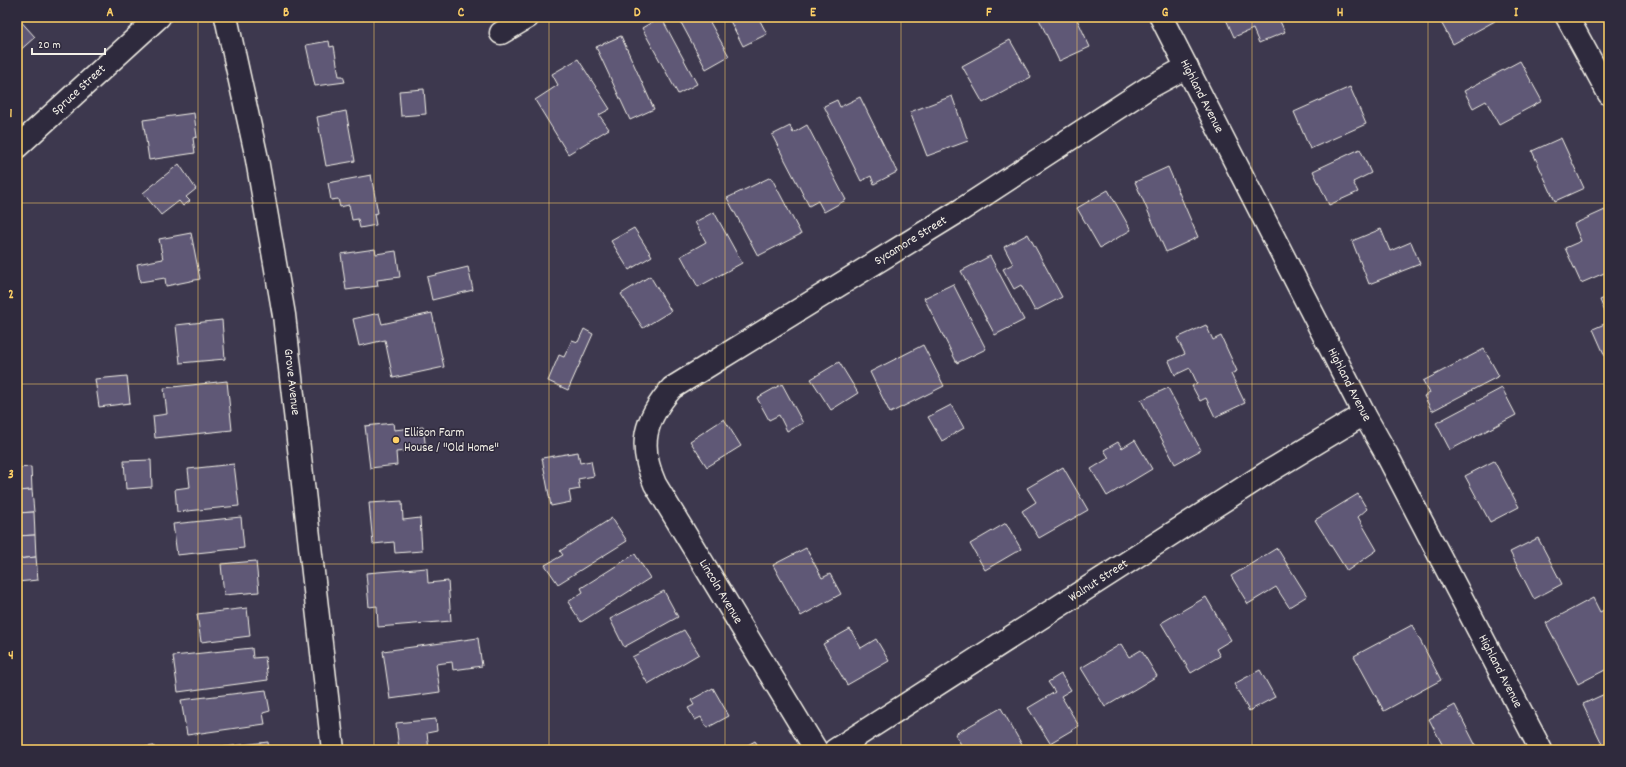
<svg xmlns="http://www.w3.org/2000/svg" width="1626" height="767" viewBox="0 0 1626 767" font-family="Dekko,sans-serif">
<rect width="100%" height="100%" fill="#3d384e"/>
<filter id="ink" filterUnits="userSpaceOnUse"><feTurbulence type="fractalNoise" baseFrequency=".025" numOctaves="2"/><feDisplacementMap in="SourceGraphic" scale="8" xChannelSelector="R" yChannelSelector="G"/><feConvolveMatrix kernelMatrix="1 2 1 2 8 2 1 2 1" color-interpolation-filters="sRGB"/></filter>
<g filter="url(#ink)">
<g fill="#5e5976" stroke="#f4f1e8">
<path d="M17 17 35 37 17 53Z"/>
<path d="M661 17 697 84 678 94 642 28Z"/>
<path d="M678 17H707L729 56 706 69Z"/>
<path d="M728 17H758L767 34 743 46Z"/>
<path d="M1038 17H1076L1090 47 1059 61Z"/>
<path d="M1225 17H1278L1285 32 1259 43 1253 29 1234 37Z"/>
<path d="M1438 17H1493L1495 21 1453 44Z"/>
<path d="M621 36 654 109 630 120 596 47Z"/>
<path d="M1010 40 1031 77 983 103 962 66Z"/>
<path d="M329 41 330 47 334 46 339 76H343L345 82 315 86 306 45Z"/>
<path d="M578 59 610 109 599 115 609 129 568 154 535 100 558 85 552 74Z"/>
<path d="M1520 61 1542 101 1499 124 1486 101 1473 108 1464 91Z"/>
<path d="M1350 87 1366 124 1310 149 1294 112Z"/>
<path d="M424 89 426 114 401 116 399 91Z"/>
<path d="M952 96 968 141 927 156 910 112Z"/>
<path d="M860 97 897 172 874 184 871 176 861 181 824 106 837 100 840 107Z"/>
<path d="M346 111 355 161 326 166 317 117Z"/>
<path d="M194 113 197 137 193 138 195 153 149 160 143 120Z"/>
<path d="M807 125 846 200 824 212 818 201 809 206 772 135 790 126 793 133Z"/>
<path d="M1561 138 1584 188 1555 201 1532 151Z"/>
<path d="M1360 149 1371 173 1353 182 1358 192 1329 205 1313 171Z"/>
<path d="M179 164 196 189 186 197 190 201 183 206 179 201 161 215 143 193Z"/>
<path d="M1168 167 1198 237 1166 252 1135 182Z"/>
<path d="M371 175 378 213 374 214 376 225 360 228 358 219 352 220 349 205 340 207 338 199 331 200 328 183Z"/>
<path d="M771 177 801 234 758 256 727 198Z"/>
<path d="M1108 190 1131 230 1100 248 1077 208Z"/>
<path d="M1605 210 1609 218V271L1581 283 1565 248 1581 241 1574 224Z"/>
<path d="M714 212 742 263 698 287 681 256 706 242 695 222Z"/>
<path d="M634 228 652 256 629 270 611 241Z"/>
<path d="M1381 229 1390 251 1411 242 1420 264 1369 284 1352 241Z"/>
<path d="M191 233 200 279 166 286 165 278 140 282 137 264 163 259 159 239Z"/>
<path d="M1028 234 1062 297 1035 311 1021 285 1014 289 1003 269 1013 264 1004 247Z"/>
<path d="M375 249 376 254 396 251 400 277 377 280 378 286 346 290 341 254Z"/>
<path d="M990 256 1024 320 995 335 961 271Z"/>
<path d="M468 267 473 290 432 300 427 277Z"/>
<path d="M650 276 671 311 643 328 621 294Z"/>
<path d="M953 284 986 349 957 363 924 298Z"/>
<path d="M1609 296V321L1600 300Z"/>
<path d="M379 313 382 324 432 313 444 367 393 378 385 340 359 346 353 319Z"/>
<path d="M222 320 225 359 180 363 176 325Z"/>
<path d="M1609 322V363H1608L1593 329Z"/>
<path d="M1206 325 1213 340 1221 336 1237 371 1231 374 1245 403 1215 417 1206 398 1200 401 1192 386 1197 383 1190 368 1175 375 1169 361 1185 354 1177 338Z"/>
<path d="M584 329 593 334 568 390 548 381 559 355 564 357 572 340 578 342Z"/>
<path d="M923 345 944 386 890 413 870 372Z"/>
<path d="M1484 349 1499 376 1432 411 1424 396 1430 393 1423 381Z"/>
<path d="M839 362 858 393 831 410 811 379Z"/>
<path d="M127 376 130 403 99 407 95 379Z"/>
<path d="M227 381 232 430 155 438 153 416 167 414 164 388Z"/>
<path d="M782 384 803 423 787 431 779 415 769 420 757 398Z"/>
<path d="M1168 388 1201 450 1175 464 1141 400Z"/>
<path d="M1502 388 1516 415 1450 450 1436 423Z"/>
<path d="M951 405 964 428 942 441 928 417Z"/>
<path d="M724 419 741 446 707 467 690 441Z"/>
<path d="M393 423 394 430 423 427 426 449 396 452 397 465 370 468 365 426Z"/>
<path d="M1135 440 1152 469 1107 496 1091 469 1109 458 1104 450 1118 442 1122 448Z"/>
<path d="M578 452 580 463 591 461 594 476 578 479 580 489 569 491 571 502 551 506 542 458Z"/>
<path d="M151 460 152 487 126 489 124 461Z"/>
<path d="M1494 461 1519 507 1490 522 1465 476Z"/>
<path d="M234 464 239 506 177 512 175 489 190 487 188 469Z"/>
<path d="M31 467 32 490 17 491V468Z"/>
<path d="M1063 467 1088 510 1039 538 1022 511 1036 502 1027 488Z"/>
<path d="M32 490 34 512 17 513V491Z"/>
<path d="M1358 494 1367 509 1358 517 1377 550 1347 571 1315 520Z"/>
<path d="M402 501 403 520 420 518 422 551 395 553 394 542 373 544 369 503Z"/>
<path d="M34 512 35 535 17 536V513Z"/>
<path d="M241 517 244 548 177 555 173 524Z"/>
<path d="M612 518 627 541 558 584 545 565 563 555 560 551Z"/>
<path d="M1006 523 1021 549 985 570 970 544Z"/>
<path d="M35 535 36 557 17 559V536Z"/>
<path d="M1538 538 1562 584 1534 599 1510 552Z"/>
<path d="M806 548 822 578 830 574 841 594 801 616 773 565Z"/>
<path d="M1277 548 1307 596 1289 607 1276 587 1248 604 1231 576Z"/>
<path d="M635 554 650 578 581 622 568 602 583 592 581 588Z"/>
<path d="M36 557 38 580 17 582V559Z"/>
<path d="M256 561 259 592 224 595 221 564Z"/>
<path d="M427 568 428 583 448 581 451 621 378 627 377 606 369 607 366 573Z"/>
<path d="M664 591 678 617 624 647 610 619Z"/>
<path d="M1206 597 1231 640 1216 649 1220 656 1191 673 1161 623Z"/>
<path d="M1593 598 1600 612 1609 607V668L1578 684 1546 623Z"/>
<path d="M247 608 250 636 201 642 197 614Z"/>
<path d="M1412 625 1441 680 1384 711 1354 656Z"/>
<path d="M850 629 861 648 876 639 889 661 847 685 823 644Z"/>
<path d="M684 630 699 654 648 684 632 657Z"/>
<path d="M478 638 482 666 453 670 452 662 436 664 440 692 390 699 383 651Z"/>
<path d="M1121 644 1129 657 1141 650 1157 676 1105 707 1081 668Z"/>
<path d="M252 648 253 658 265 657 268 680 178 692 173 656Z"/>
<path d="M1260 670 1275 697 1249 711 1234 684Z"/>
<path d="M1061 674 1071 690 1061 696 1079 726 1050 743 1028 708 1055 692 1048 682Z"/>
<path d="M713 688 729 716 707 728 701 717 695 720 688 708 694 705 691 700Z"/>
<path d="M266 690 270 711 263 713 265 724 187 735 181 700Z"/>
<path d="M1609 692V750H1605L1583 704Z"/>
<path d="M1455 705 1476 746 1469 750H1445L1429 719Z"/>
<path d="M1001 708 1025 750H964L955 734Z"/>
<path d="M436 719 437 731 427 733 429 750H399L396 723Z"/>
<path d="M755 741 761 750H739Z"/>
<path d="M268 742 269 750 207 749Z"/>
<path d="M154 746V750H123Z"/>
</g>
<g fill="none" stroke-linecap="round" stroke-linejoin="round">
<g stroke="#f4f1e8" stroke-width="25">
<g id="minor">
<path id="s1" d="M226 17 256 154 284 315 333 750"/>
<path id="s2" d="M1161 17 1364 414 1387 455 1541 750"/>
<path d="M1567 17 1609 94"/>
<path d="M501 33 528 17"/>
<path id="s3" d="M17 147 159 17"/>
<path id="s4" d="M816 750 655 484C638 445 644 420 672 388L961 210 1148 88 1187 67"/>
<path id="s5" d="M835 750 1268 472 1364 414"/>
</g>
</g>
<use href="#minor" stroke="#2f2a3d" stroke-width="22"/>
</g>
</g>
<path fill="none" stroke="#ffd166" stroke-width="1" stroke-opacity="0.55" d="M198 17V750M374 17V750M549 17V750M725 17V750M901 17V750M1077 17V750M1252 17V750M1428 17V750M17 203H1609M17 384H1609M17 564H1609"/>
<circle fill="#ffd166" stroke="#2f2a3d" stroke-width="1.5" cx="396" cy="440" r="4"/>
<g text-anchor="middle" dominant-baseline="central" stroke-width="3" stroke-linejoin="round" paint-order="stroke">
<g font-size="13" fill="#f4f1e8" stroke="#2f2a3d">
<text stroke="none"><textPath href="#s3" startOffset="84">Spruce Street</textPath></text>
<text stroke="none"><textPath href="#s2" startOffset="89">Highland Avenue</textPath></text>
<text stroke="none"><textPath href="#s4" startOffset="696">Sycamore Street</textPath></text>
<text stroke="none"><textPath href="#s1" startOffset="371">Grove Avenue</textPath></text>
<text stroke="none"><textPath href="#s2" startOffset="413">Highland Avenue</textPath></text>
<text stroke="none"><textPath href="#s5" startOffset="313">Walnut Street</textPath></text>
<text transform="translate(720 592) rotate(59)">Lincoln Avenue</text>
<text stroke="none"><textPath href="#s2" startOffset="737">Highland Avenue</textPath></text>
</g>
<g font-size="13" fill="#f4f1e8" stroke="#2f2a3d" text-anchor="start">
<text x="404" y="433">Ellison Farm<tspan x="404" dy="15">House / "Old Home"</tspan></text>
</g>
</g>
<rect width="1626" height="767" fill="none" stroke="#2f2a3d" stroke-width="44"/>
<path d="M32 48v6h73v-6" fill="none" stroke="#f4f1e8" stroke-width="2"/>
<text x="38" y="48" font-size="12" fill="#f4f1e8" stroke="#2f2a3d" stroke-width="3" paint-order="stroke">20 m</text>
<rect x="22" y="22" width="1582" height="723" fill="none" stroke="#ffd166" stroke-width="1.5"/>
<g font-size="13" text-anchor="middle" font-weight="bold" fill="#ffd166">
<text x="110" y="16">A</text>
<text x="286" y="16">B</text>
<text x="461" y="16">C</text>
<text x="637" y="16">D</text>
<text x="813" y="16">E</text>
<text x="989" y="16">F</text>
<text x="1165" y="16">G</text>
<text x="1340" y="16">H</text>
<text x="1516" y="16">I</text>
<text x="11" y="117">1</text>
<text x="11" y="298">2</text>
<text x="11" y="478">3</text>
<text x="11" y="659">4</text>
</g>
</svg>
